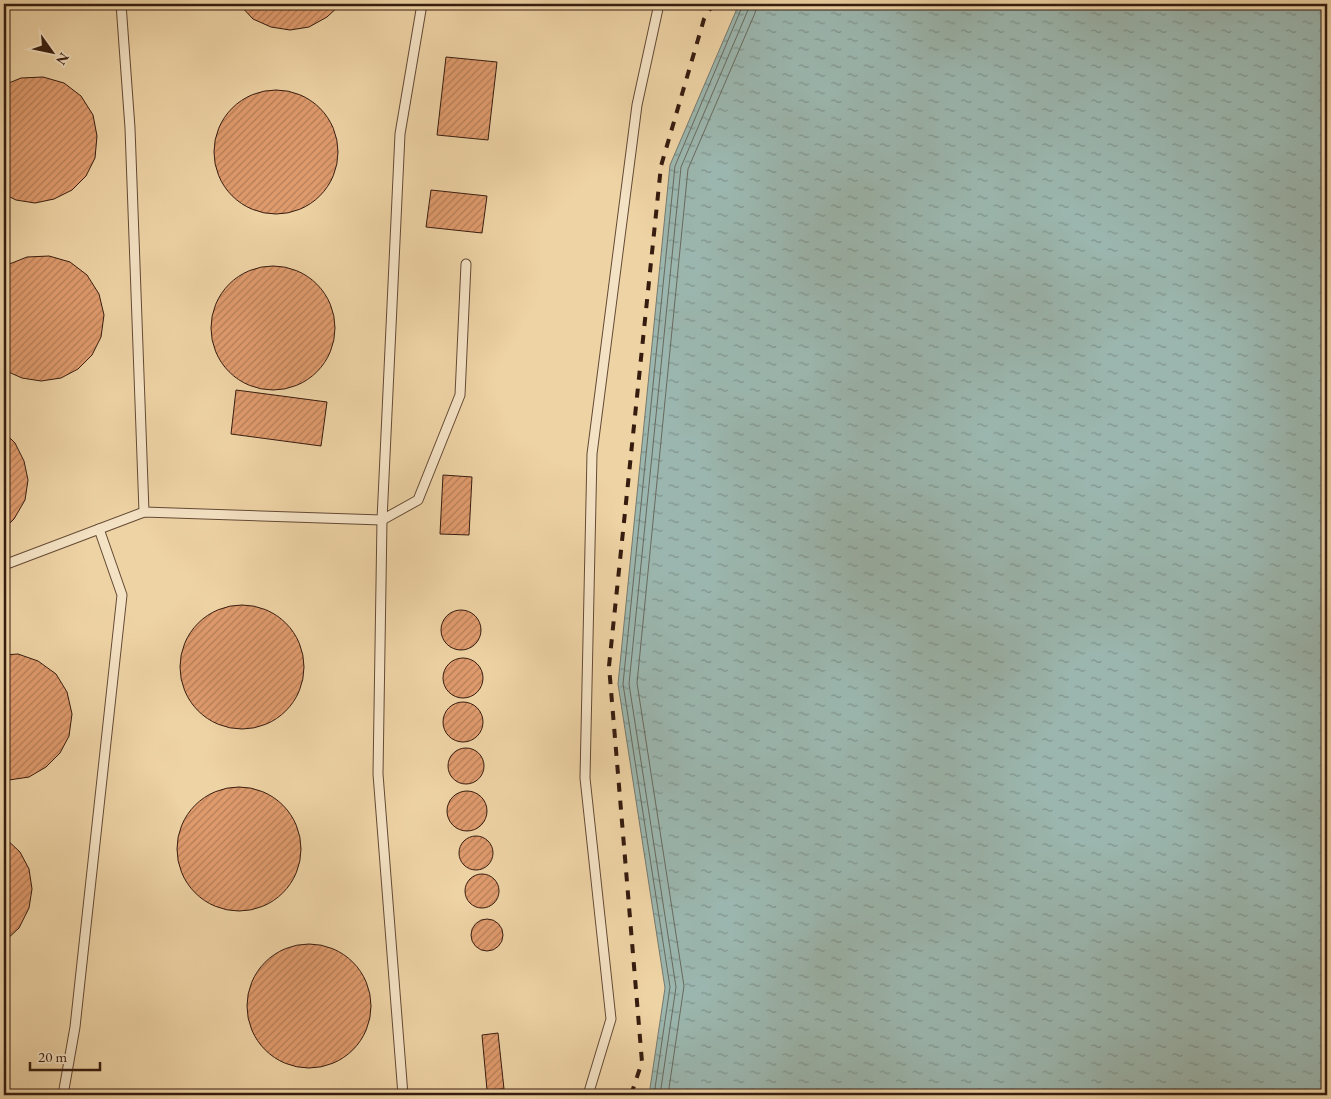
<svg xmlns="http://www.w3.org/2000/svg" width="1331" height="1099" viewBox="0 0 1331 1099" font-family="'EB Garamond',serif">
<defs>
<pattern id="water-ripples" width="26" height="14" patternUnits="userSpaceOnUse" patternTransform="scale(1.25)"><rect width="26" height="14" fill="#9bb6ae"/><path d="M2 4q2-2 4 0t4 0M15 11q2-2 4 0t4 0" fill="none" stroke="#7f938c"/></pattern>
<pattern id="building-hatch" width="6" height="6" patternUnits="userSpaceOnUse" patternTransform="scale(1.25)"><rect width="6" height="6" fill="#e09b6d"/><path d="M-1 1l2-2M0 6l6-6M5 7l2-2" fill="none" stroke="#b67e58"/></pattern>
</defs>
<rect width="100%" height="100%" fill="#eed3a5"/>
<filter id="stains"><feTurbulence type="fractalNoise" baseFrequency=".004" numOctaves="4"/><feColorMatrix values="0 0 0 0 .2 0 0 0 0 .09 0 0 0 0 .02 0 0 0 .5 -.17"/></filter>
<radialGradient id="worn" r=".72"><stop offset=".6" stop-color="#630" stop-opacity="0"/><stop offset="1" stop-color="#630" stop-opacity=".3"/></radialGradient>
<path fill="url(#water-ripples)" stroke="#73786e" d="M739 4H1327V1095H649L665 988 618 684 670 165Z"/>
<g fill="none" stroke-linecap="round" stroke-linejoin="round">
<g stroke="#68695e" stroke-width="1">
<path d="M654 1095 670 987 623 684 675 166 742 7 743 4"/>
<path d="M660 1095 676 987 629 684 681 167 748 10 749 4"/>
<path d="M668 1095 684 986 637 683 688 169 755 13 757 4"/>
</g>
</g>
<g fill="url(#building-hatch)" stroke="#361c0f">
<path d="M239 4H341L327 17 309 27 290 30 271 27 253 19Z"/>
<path d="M446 57 497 62 488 140 437 135Z"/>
<path d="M43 77 64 83 81 96 93 115 97 136 95 158 86 176 72 190 54 199 35 203 16 200 4 194V85L21 78Z"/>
<circle cx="276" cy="152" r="62"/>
<path d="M431 190 487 196 482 233 426 227Z"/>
<path d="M49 256 70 262 87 275 99 294 104 315 101 337 92 355 78 369 61 378 41 381 22 378 4 370V268L7 265 27 257Z"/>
<circle cx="273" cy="328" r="62"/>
<path d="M236 390 327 402 321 446 231 434Z"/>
<path d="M4 432 15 443 24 461 28 480 25 500 14 519 4 529Z"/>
<path d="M443 475 472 477 469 535 440 534Z"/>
<circle cx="242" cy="667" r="62"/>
<circle cx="461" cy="630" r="20"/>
<path d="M18 654 38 661 56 674 67 692 72 714 69 736 60 753 46 767 29 777 9 780 4 779V655Z"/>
<circle cx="463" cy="678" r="20"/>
<circle cx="463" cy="722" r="20"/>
<circle cx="466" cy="766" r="18"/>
<circle cx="239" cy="849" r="62"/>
<circle cx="467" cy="811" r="20"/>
<circle cx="476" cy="853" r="17"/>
<path d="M4 837 20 852 29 869 32 889 29 908 19 928 4 942Z"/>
<circle cx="482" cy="891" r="17"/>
<circle cx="487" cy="935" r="16"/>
<circle cx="309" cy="1006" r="62"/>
<path d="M498 1033 504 1089 487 1090 482 1035Z"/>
</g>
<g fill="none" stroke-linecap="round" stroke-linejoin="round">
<g stroke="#644a34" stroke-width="11">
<g id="lane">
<path d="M121 4 130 128 144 512"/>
<path d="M4 565 144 512 382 520 418 500 460 395 466 264"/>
<path d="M63 1095 75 1027 122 595 99 529"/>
<path d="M403 1095 378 774 382 520 400 134 422 4"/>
<path d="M588 1095 611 1019 585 778 592 454 637 105 659 4"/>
</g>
</g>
<use href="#lane" stroke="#f4e2c4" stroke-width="9"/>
<path stroke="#361c0f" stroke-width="4" stroke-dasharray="9 9" stroke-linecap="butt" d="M631 1095 642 1062 609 666 661 166 704 19 713 4"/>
</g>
<rect width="1331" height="1099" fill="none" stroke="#eed3a5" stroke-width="20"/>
<rect x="5" y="5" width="1321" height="1089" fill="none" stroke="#361c0f" stroke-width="2.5"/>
<rect x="10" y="10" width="1311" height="1079" fill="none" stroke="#361c0f"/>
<g transform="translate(52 52) rotate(123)" stroke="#f4e2c4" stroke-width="4" paint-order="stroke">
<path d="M0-4L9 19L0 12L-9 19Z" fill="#361c0f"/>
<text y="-8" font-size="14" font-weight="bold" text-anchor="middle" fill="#361c0f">N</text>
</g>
<path d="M30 1062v8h70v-8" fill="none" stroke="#361c0f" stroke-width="2.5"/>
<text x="38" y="1062" font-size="15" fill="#361c0f" stroke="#f4e2c4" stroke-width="4" paint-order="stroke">20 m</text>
<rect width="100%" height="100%" filter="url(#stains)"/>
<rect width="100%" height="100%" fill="url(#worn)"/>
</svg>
